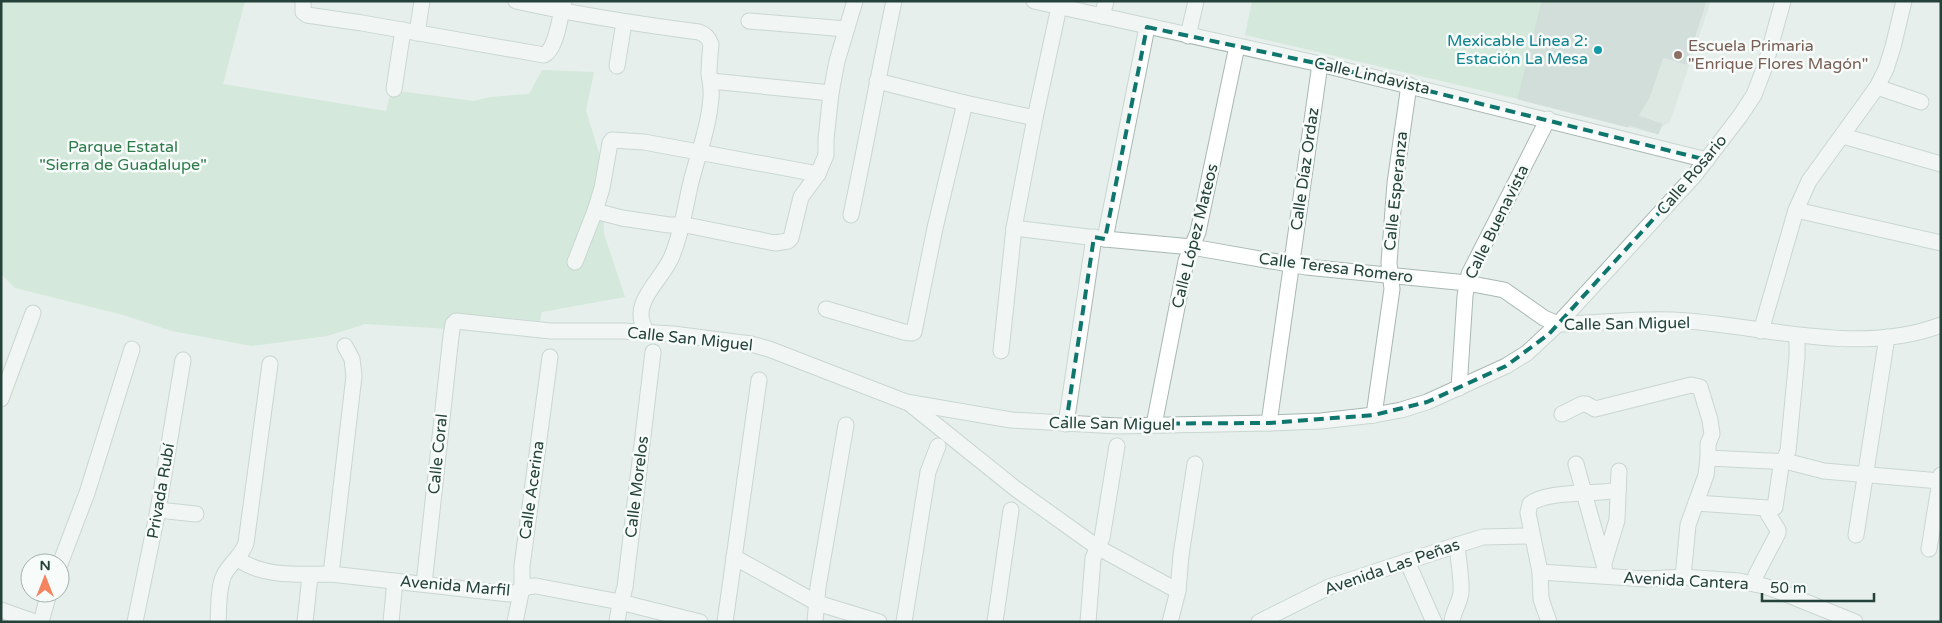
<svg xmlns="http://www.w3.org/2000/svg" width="1942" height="623" viewBox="0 0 1942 623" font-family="'Varela Round',sans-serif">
<rect width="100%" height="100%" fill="#e6efeb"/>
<path fill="#d4dfda" d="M1681 1H1711L1670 122 1652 133 1628 127 1649 98Z"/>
<g fill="#bfe0c8">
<path d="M1 1H245L223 84 386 111 391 90 474 101 490 97 529 94 542 70 594 72 586 110 602 163 604 234 625 297 542 312 540 321 508 318 450 329 365 324 327 336 252 346 172 331 123 315 15 288 1 274Z"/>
<path d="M1252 1H1542L1518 99 1245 35Z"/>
</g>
<path fill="#bbcac4" stroke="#b8c9c2" d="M1542 1H1706L1686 64 1663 57 1649 98 1638 116 1662 124 1658 134 1630 125 1628 127 1518 99Z"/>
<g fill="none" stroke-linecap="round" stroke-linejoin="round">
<g stroke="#a8b8b2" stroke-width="17">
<g id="minor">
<path d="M303 1V12L307 15 362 23 544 55C557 49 560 15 564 1"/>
<path d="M516 1C577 15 637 24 699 32 706 35 708 37 711 44 710 54 709 64 709 74 710 82 712 89 711 97 709 127 698 154 691 182 685 207 682 232 672 256 662 281 627 304 647 332"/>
<path d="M1034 1 1320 64 1707 160"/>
<path d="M1102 16 1106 1"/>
<path d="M749 21 846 29"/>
<path d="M417 33 422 1"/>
<path d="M1188 36 1196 1"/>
<path d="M617 66 624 22"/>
<path d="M711 81 831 93"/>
<path d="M877 81 965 103 1035 118"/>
<path d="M1877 87 1921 102"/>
<path d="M394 89 403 30"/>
<path d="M1843 136 1941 164"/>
<path d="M1796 210 1941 243"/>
<path d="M595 211 622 218 669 225H686L775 243 788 241 791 238 801 197 818 174 826 155V139L831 93 837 61 855 1"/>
<path d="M851 215C866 144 879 72 894 1"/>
<path d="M1014 228 1105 239 1192 247 1306 267 1467 283 1504 290 1544 318 1558 324C1596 324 1635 318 1673 320 1759 324 1856 357 1941 325"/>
<path d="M1105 239 1147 27"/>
<path d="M575 262 595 211 602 188 610 143 612 140 644 142 818 174"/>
<path d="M826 309 904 332 912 333 914 332 935 228 965 103"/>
<path d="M1761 331 1796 210 1809 181 1877 87 1886 69 1893 47 1904 1"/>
<path d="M1001 351 1014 228 1035 118 1059 7"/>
<path d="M1459 388 1465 296 1469 274 1548 119"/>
<path d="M1 399 33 313"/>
<path d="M910 404 1016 489 1097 547 1178 591"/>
<path d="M1562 414 1582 404H1586L1595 409 1691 385 1700 387 1710 420 1712 434 1708 444V458L1706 475 1688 525 1683 577"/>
<path d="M1374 415 1392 289 1389 263 1395 183 1409 85"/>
<path d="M1269 423 1320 64"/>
<path d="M1066 424 1094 237"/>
<path d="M1154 425 1186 261 1198 232 1237 46"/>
<path d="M1708 458 1789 462 1824 471 1940 481"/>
<path d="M1576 464 1603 561"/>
<path d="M1696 503 1768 508 1775 507 1781 466 1788 451 1797 357V336"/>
<path d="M158 510 196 514"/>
<path d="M1856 535 1887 337"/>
<path d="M1929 549 1941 475"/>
<path d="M734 557 817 603 879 622"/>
<path d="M238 559C264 578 301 574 331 574L509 594C521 593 523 585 536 586L620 602 700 622"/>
<path d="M1407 561 1434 622"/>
<path d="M60 564 87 493 132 349"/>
<path d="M1540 572 1646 579 1683 577 1739 581 1764 586 1786 594 1855 622"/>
<path d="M331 574 354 376 352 359 345 346"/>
<path d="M1605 576 1604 563 1617 520 1619 471"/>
<path d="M424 584 451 336 453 324 456 321 551 331H623L673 334 751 344 769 349 906 402 1011 420 1118 426 1269 423 1321 421 1374 415 1401 410 1427 402 1506 366 1527 353 1558 324 1694 176 1740 116 1754 95 1765 66 1783 1"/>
<path d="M1755 584 1756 575 1778 533V530L1768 514V508"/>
<path d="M1 610 35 622"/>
<path d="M41 622 49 593"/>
<path d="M135 622 158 510 183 360"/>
<path d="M218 622C219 607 218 588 224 575 230 563 242 556 246 543L270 364"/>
<path d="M305 622 310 576"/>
<path d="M391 622 395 581"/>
<path d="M515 622 522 588V566L550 357"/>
<path d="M617 622 619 609 625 587 653 352"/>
<path d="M725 622 759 380"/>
<path d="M815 622 818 587 846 425"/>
<path d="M904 622 928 472 938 446"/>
<path d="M995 622 1011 510"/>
<path d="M1088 622 1093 558 1102 538 1117 446"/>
<path d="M1170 622 1178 591 1181 555 1195 464"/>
<path d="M1259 622 1329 587 1457 545 1483 537 1532 536"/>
<path d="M1452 622C1453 611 1460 603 1461 592 1462 580 1458 558 1457 545"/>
<path d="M1549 622 1541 599 1540 572 1528 513 1530 504C1547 490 1595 495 1618 490"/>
</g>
</g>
<use href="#minor" stroke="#fff" stroke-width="15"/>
</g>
<path d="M0 0H1942V623H0ZM1147 27 1320 64 1707 160 1549 334 1506 366 1427 402 1374 415 1269 423 1066 424 1094 237 1105 239Z" fill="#e6efeb" fill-opacity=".55" fill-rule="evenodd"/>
<path fill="none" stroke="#0f766e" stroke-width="4" stroke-dasharray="10 6" stroke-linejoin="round" d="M1147 27 1320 64 1707 160 1549 334 1506 366 1427 402 1374 415 1269 423 1066 424 1094 237 1105 239Z"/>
<circle fill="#0f9aa8" stroke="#f7fbf9" stroke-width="2" cx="1598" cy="50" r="5"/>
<circle fill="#8d6e63" stroke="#f7fbf9" stroke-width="2" cx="1678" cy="55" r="5"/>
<g text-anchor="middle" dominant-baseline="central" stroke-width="5" stroke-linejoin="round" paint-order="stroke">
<g font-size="16" fill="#0d838f" stroke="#f7fbf9" text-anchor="end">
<text x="1588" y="41">Mexicable Línea 2:<tspan x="1588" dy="18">Estación La Mesa</tspan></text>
</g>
<g font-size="16" fill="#785e54" stroke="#f7fbf9" text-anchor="start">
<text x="1688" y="46">Escuela Primaria<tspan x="1688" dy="18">"Enrique Flores Magón"</tspan></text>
</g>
<g font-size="16" fill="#24423a" stroke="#f7fbf9">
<text transform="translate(1372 76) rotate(13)">Calle Lindavista</text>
<text transform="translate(1305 169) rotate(-82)">Calle Díaz Ordaz</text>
<text transform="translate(1692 175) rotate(-50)">Calle Rosario</text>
<text transform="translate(1396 191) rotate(-84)">Calle Esperanza</text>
<text transform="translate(1497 222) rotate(-64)">Calle Buenavista</text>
<text transform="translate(1195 236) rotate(-76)">Calle López Mateos</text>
<text transform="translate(1336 268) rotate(7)">Calle Teresa Romero</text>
<text transform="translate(1627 324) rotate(-1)">Calle San Miguel</text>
<text transform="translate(690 339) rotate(6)">Calle San Miguel</text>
<text transform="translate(1112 424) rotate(1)">Calle San Miguel</text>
<text transform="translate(438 454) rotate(-84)">Calle Coral</text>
<text transform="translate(637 487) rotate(-83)">Calle Morelos</text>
<text transform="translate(532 490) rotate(-82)">Calle Acerina</text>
<text transform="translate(161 491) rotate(-80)">Privada Rubí</text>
<text transform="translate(1392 567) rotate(-19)">Avenida Las Peñas</text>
<text transform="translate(1686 581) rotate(3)">Avenida Cantera</text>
<text transform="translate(455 586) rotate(5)">Avenida Marfil</text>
</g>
<g font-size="16" fill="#2d7a4b" stroke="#f7fbf9">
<text x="123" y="147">Parque Estatal<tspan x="123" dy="18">"Sierra de Guadalupe"</tspan></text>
</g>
</g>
<rect width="1942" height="623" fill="none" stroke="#24423a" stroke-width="5"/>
<g transform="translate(45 578)"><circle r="24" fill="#f7fbf9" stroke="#a3b1ad"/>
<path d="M0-4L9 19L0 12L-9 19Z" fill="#f4845f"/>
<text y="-8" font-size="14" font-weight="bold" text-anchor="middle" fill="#24423a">N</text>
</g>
<path d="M1762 593v8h112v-8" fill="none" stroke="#24423a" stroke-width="2.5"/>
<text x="1770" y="593" font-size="15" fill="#24423a" stroke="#f7fbf9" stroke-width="4" paint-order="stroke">50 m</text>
</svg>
